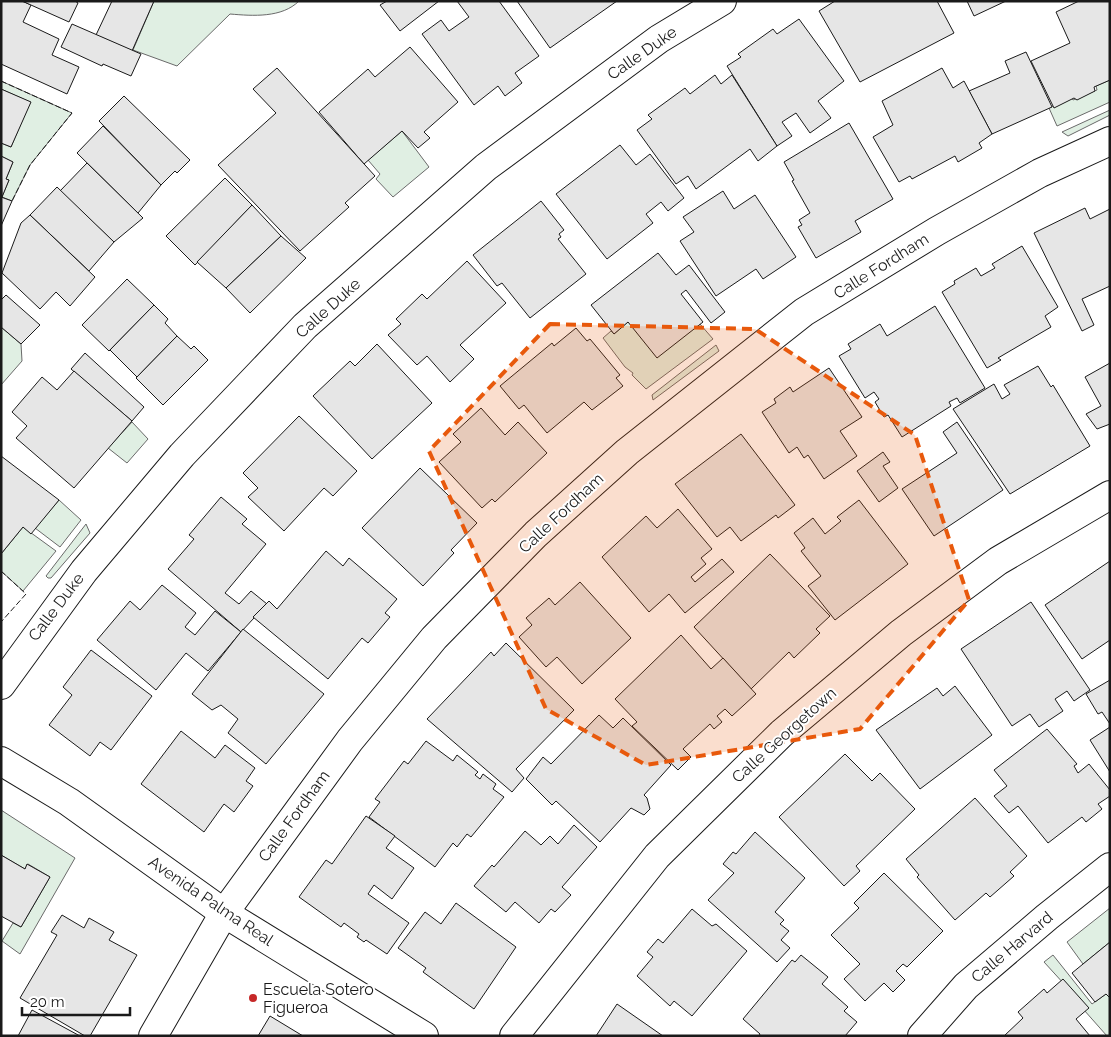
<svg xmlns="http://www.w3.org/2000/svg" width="1111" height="1037" viewBox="0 0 1111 1037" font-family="Raleway,sans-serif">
<rect width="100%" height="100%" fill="#fff"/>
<g fill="#e0efe3" stroke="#6a6a6a">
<path d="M154 1H299C282 18 253 16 230 14L177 66 133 50Z"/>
<path d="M1110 80V102L1057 126 1049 108 1071 97 1073 100 1097 90 1096 86Z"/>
<path d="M1 81 72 113 30 165 12 201 2 197 9 180 6 179 13 162 1 156V143L11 147 30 102 1 89Z"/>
<path d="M1110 110V115L1068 136 1062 132Z"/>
<path d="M402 131 429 167 393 197 376 179 380 174 368 160Z"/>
<path d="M628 322 700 324 713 339 646 389 632 375 633 373 625 367 603 338 611 331 614 334Z"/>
<path d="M1 327 21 344 22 361 1 385Z"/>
<path d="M716 345 719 351 653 400 652 395Z"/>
<path d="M132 422 148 439 127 463 108 448Z"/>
<path d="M59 500 81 520 60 547 35 528Z"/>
<path d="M86 524 90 533 51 578H48L46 576Z"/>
<path d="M23 527 56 551 23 591 1 571V554Z"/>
<path d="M1 810 75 858 20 954 2 941 13 923 21 927 50 877 28 864 25 869 1 855Z"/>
<path d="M1110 908V942L1083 964 1067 942Z"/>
<path d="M1053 955 1092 1004 1106 994 1110 998V1036H1107L1084 1010 1086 1008 1044 962Z"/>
</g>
<g fill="#e6e6e6" stroke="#1a1a1a">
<path d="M1 1H22L31 5 23 22 59 39 52 55 79 67 67 94 1 64Z"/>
<path d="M22 1H75L78 3 69 22Z"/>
<path d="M112 1H154L132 51 96 35Z"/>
<path d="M387 1H439L400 31 380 5Z"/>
<path d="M457 1H499L539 56 515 73 522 83 505 96 498 86 474 105 422 34 441 20 449 31 469 17Z"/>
<path d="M517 1H617L550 48Z"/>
<path d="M835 1H937L954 33 860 82 819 11Z"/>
<path d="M967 1H1006L974 16Z"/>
<path d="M1079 1H1110V80L1094 87 1095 91 1077 100 1074 98 1054 108 1031 61 1070 43 1056 12Z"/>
<path d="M799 19 844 81 818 101 831 118 810 133 796 113 782 122 792 136 777 146 727 66 741 57 738 54 773 29 777 34Z"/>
<path d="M72 24 141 54 131 76 103 64 102 66 61 47Z"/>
<path d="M410 47 458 102 424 132 430 138 418 148 402 131 364 164 319 112 368 69 375 77Z"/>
<path d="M1026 52 1052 107 992 134 969 91 1010 73 1005 61Z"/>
<path d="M277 68 375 176 345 203 349 207 300 251 218 165 276 113 253 89Z"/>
<path d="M942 68 953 88 964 81 992 134 979 143 982 148 958 162 955 156 912 179 910 176 899 182 873 137 893 125 882 101Z"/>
<path d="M715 75 721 84 732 75 777 146 758 161 750 149 696 189 688 176 676 184 637 130 652 119 648 115 685 88 690 94Z"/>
<path d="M1 89 31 102 11 147 1 143Z"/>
<path d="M124 96 190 160 177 173 175 171 161 185 99 121Z"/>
<path d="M849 123 893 199 855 221 861 232 816 258 798 227 802 225 799 220 810 213 792 181 794 180 784 162Z"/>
<path d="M103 126 161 185 138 213 77 153Z"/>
<path d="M620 145 636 165 650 154 684 198 668 211 661 202 646 214 653 223 607 259 556 194Z"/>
<path d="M1 156 13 162 6 179 9 180 2 197Z"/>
<path d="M87 163 143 218 114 242 60 191Z"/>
<path d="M225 178 252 205 195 265 166 236Z"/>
<path d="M57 187 114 242 89 271 30 215Z"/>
<path d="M723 191 734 209 755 195 796 257 763 279 756 269 716 296 680 241 694 232 683 217Z"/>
<path d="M1 197 12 201 1 226Z"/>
<path d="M541 201 564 230 559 234 561 237 558 239 586 274 530 318 502 283 497 286 473 255Z"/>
<path d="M252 205 281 236 226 288 197 262Z"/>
<path d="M1085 208 1090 219 1110 209V286L1082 299 1094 325 1082 331 1034 233Z"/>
<path d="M30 215 95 277 70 306 56 292 40 309 2 273 21 223Z"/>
<path d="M281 236 306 258 250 313 226 288Z"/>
<path d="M1022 246 1058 307 1045 316 1051 327 998 358 1001 360 987 368 942 292 955 284 954 281 976 268 981 276 995 268 992 264Z"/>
<path d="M658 253 676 275 689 265 725 312 711 323 686 290 681 294 703 322 657 358 628 322 614 334 591 305Z"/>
<path d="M467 261 506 303 460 345 474 359 450 382 427 356 417 365 388 335 401 324 396 319 422 294 427 299Z"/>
<path d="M127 279 154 305 109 351 82 325Z"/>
<path d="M6 295 40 325 21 344 1 327V300Z"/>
<path d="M154 305 168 319 165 323 177 336 137 377 110 350Z"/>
<path d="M935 306 985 388 960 403 957 398 949 402 951 406 902 437 888 415 884 417 875 402 879 399 874 392 865 398 839 356 851 349 848 344 880 324 887 336Z"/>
<path d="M576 328 587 341 590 339 620 375 616 378 623 386 592 410 584 402 547 433 524 405 519 409 500 386 552 343 554 346Z"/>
<path d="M177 336 191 349 194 346 208 360 163 405 136 378Z"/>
<path d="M377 344 432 403 372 459 313 396 350 361 355 366Z"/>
<path d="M85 353 144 407 132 421 71 369Z"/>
<path d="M1110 363V424L1097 429 1086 414 1101 406 1085 377Z"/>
<path d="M1038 366 1051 387 1053 385 1090 446 1010 494 953 409 994 384 1002 399 1010 394 1004 385Z"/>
<path d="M829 368 862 417 840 431 857 456 824 479 808 455 804 458 797 447 789 453 762 412 776 403 774 399 790 387 793 392Z"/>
<path d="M74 371 132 421 74 488 16 438 27 426 12 412 42 377 57 390Z"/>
<path d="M481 408 505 435 518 422 547 453 495 502 492 499 482 508 439 462 461 442 453 434Z"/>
<path d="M299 416 357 471 333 496 324 488 284 531 248 497 258 488 243 473Z"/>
<path d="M957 422 1003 490 934 536 902 489 957 453 943 432Z"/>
<path d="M741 434 795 505 778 518 776 515 741 541 730 527 717 537 675 484Z"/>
<path d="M883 452 890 462 883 466 898 488 879 502 857 471Z"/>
<path d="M1 456 59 500 31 534 23 527 1 554Z"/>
<path d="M420 468 477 523 451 550 454 553 423 586 362 528Z"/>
<path d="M221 497 247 519 242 524 266 544 225 593 239 604 251 591 267 604 241 632 168 569 194 539 189 535Z"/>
<path d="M859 500 908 564 835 620 808 586 821 576 801 551 805 548 794 533 813 518 825 534 841 521 837 517Z"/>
<path d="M678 509 712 549 701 558 706 564 691 577 695 582 722 559 734 572 685 613 669 594 649 612 602 557 646 516 657 528Z"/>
<path d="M326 551 343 566 349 558 397 599 385 613 390 617 368 643 362 638 328 679 253 617 269 601 277 609Z"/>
<path d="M770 554 830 616 816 629 820 633 794 658 789 652 751 689 694 627Z"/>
<path d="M1110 561V640L1082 659 1045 605Z"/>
<path d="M580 582 631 638 582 684 557 657 546 667 519 637 532 625 526 618 549 598 555 605Z"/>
<path d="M162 585 196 613 185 627 195 635 215 611 241 632 208 671 186 653 156 690 97 640 130 601 140 610Z"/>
<path d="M1031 602 1090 690 1074 701 1067 691 1055 699 1063 711 1039 727 1030 714 1012 726 961 649Z"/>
<path d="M243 629 324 694 266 764 228 733 238 719 221 705 212 710 192 694Z"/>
<path d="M681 635 711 669 723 658 756 694 732 716 725 709 717 716 722 722 714 729 710 724 683 749 691 757 678 770 632 726 637 722 615 699Z"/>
<path d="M506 643 574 710 516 769 524 778 512 792 427 719 491 652 494 656Z"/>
<path d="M91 650 152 696 111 750 100 742 90 756 49 725 72 695 63 687Z"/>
<path d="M1110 680V724L1102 712 1098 714 1086 694Z"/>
<path d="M955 686 992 735 920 789 876 730 937 688 943 696Z"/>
<path d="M599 715 613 728 623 718 671 765 644 795 647 798 650 809 644 815 631 808 600 842 556 801 552 805 526 779 543 757 551 764Z"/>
<path d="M1110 727V772L1090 740Z"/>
<path d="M1047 729 1077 764 1074 766 1078 773 1089 764 1110 790V796L1098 804 1102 809 1086 822 1082 817 1048 843 1018 806 1009 813 994 796 1007 786 994 770Z"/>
<path d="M181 731 215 758 225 745 255 768 246 781 253 786 234 812 224 804 204 832 141 784Z"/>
<path d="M426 741 453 761 457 755 478 772 475 775 480 779 483 774 496 784 493 789 504 797 471 837 467 834 457 847 453 843 435 867 369 817 380 802 375 799 404 761 408 764Z"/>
<path d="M845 754 872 781 880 773 915 809 856 866 860 871 844 886 779 817Z"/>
<path d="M975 798 1027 856 1010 872 1014 876 990 897 986 893 955 920 917 877 919 875 906 859Z"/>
<path d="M366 816 395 836 386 848 414 868 392 899 374 885 368 894 409 923 387 954 366 940 364 942 357 937 359 934 344 923 341 927 299 897 326 860 332 864Z"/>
<path d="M574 825 597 847 562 887 571 895 555 912 551 909 539 923 515 902 506 912 474 886 492 865 494 867 525 831 541 845 550 836 558 844Z"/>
<path d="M755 832 805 878 775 912 784 920 780 924 789 931 781 940 790 948 777 962 708 900 734 873 723 864 733 852 736 854Z"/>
<path d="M1 855 25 869 27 864 50 877 21 927 1 916Z"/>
<path d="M884 873 943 931 907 967 903 964 896 971 905 980 893 992 884 983 865 1001 844 979 860 964 831 935 859 908 854 903Z"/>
<path d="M456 903 516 947 474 1009 423 972 426 968 398 948 425 912 441 924Z"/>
<path d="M692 909 712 926 716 924 747 951 692 1016 674 1001 670 1006 637 976 653 957 647 952 658 939 663 943Z"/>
<path d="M62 915 84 928 89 918 114 932 109 940 137 955 90 1036H85L20 998 57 935 51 932Z"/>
<path d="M1110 942V998L1106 994 1095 1002 1072 973Z"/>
<path d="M801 955 828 977 822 984 848 1007 844 1011 857 1022 845 1036H759L760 1034 743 1019 792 960 795 962Z"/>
<path d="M1063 979 1089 1008 1076 1019 1090 1036H1004L1023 1018 1018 1012 1044 989 1047 993Z"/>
<path d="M617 1004 663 1036H596Z"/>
<path d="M32 1010 80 1036H18Z"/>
<path d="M270 1016 303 1036H258Z"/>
</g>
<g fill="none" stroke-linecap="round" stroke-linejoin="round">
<g stroke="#1a1a1a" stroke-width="30">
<g id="minor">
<path d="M1 685 84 571 182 455 305 326 486 167 659 39 722 1"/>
<path d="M1 761 69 802 224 913 424 1036"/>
<path d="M153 1036 224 913 350 740 434 638 536 534 627 452 804 312 937 231 1040 173 1110 141"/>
<path d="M514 1036 657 856 782 733 901 633 998 561 1110 495"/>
<path d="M922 1036 966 986 1047 917 1110 867"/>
</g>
</g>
<use href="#minor" stroke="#fff" stroke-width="28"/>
<g stroke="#1a1a1a" stroke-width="1" stroke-dasharray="6 2.5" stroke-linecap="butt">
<path d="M1 81 72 113 30 165 12 201"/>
<path d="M1 571 26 594 1 622"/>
</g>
</g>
<path fill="#e8590c" fill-opacity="0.2" stroke="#e8590c" stroke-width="4" stroke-dasharray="10 6" stroke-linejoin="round" d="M550 324 755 329 915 435 969 600 860 729 646 765 546 709 429 451Z"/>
<circle fill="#c62828" stroke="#fff" stroke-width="2" cx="253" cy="998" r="5"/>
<g text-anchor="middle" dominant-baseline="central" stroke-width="4" stroke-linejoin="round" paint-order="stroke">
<g font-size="16" fill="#1a1a1a" stroke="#fff">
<text transform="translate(642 53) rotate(-35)">Calle Duke</text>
<text transform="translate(881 266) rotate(-32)">Calle Fordham</text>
<text transform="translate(328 308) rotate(-42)">Calle Duke</text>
<text transform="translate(561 513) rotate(-43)">Calle Fordham</text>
<text transform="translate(56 607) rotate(-53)">Calle Duke</text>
<text transform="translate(784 735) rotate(-42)">Calle Georgetown</text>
<text transform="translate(294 816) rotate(-54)">Calle Fordham</text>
<text transform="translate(211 901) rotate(34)">Avenida Palma Real</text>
<text transform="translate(1012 947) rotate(-40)">Calle Harvard</text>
</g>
<g font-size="16" fill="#1a1a1a" stroke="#fff" text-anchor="start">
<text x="263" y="989">Escuela Sotero<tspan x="263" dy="18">Figueroa</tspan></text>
</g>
</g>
<rect width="1111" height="1037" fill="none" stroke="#1a1a1a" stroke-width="5"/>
<path d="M22 1007v8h108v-8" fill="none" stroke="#1a1a1a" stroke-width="2.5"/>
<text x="30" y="1007" font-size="15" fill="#1a1a1a" stroke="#ffffff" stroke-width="4" paint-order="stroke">20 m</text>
</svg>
